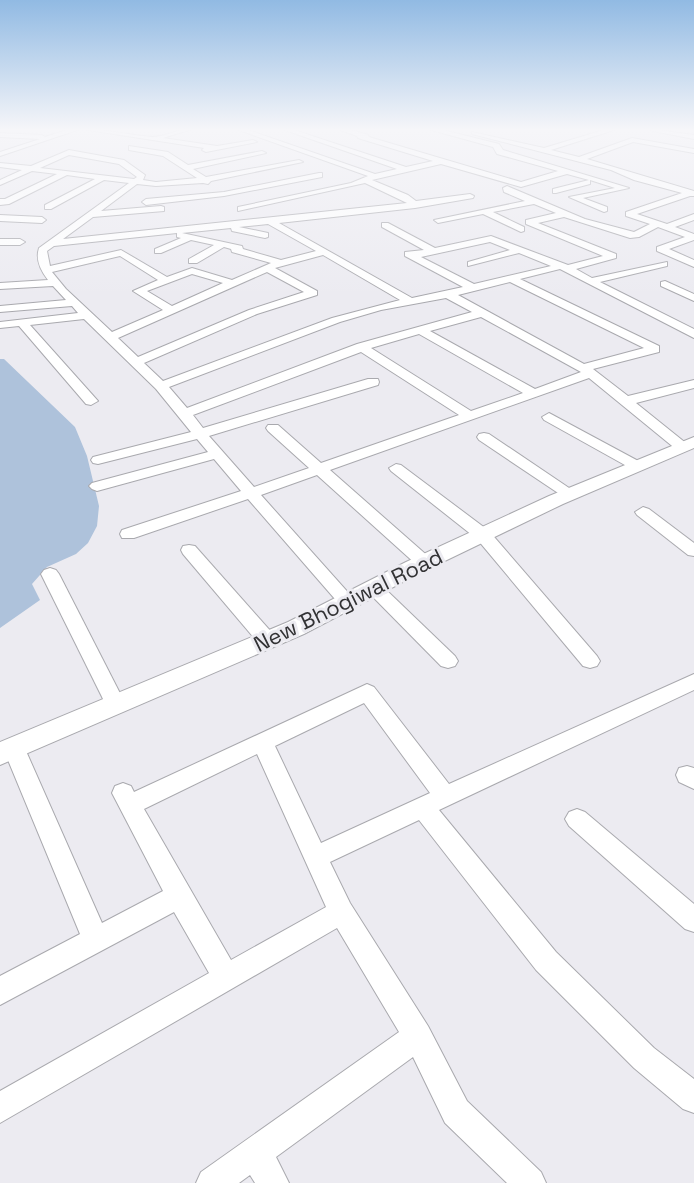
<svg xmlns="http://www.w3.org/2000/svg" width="694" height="1183" viewBox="0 0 694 1183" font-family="'Space Grotesk',sans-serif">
<rect width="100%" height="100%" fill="#ecebf1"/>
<path fill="#aec2db" d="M0 359H4L75 427 87 456 99 506 97 526 88 543 76 554 47 567 32 584 40 600 0 628Z"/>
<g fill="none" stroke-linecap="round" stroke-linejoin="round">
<g stroke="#a9a9ae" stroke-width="2">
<g id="minor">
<path d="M70 129H80L0 156V152L40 139 0 137V133L42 135 45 137Z"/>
<path d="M82 129C105 129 128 135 152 137 164 137 179 129 192 129L163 138 217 146 253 140 257 142 206 152 202 150 204 148Z"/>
<path d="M236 129H245L375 174 397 169 282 129H291L406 167 433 161 358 138 357 136 338 129H348L368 135 369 137 521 182 558 171 497 154 493 147 428 129H439L499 144 503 150 629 188 583 198 607 207V211L604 212 569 197 615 188 590 180V184L556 193H553V189L589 180 567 174 521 187 441 164 372 180 408 195 416 201 470 194 474 196 473 198 415 208 279 223 412 298 463 287 405 256V252L424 250 382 227V223H388L435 248 491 236 568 265 603 256 526 224V220L556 213 534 204 493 212 524 227V231L521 232 483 214 438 223 434 220 525 201 504 192 503 188 507 186 585 219 634 232 650 224 626 216V212L682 193 634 180 611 170 472 134V132L544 148 607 129H617L551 150 579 157 632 138 694 149V153L633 142 587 159 694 191V196H690L637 214 667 224 694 214V220L675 227 694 234V240L669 249 694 260V267L657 251V247L685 237 658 227 639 237 630 238 564 217 538 223 616 254V258L576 269 592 278 667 262V266L600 282 694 329V338L560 269 520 279 659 346V352L593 369 628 396 694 380V388L636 403 687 444 689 447 687 450H677L589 378 330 470 430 558 433 562 430 566H418L317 475 261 495 353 598 356 602 353 606H341L248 499 134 538H122L120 534 122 530 241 491 214 459 97 491 92 489 89 486 92 483 208 452 197 439 98 464 93 463 91 460 93 457 191 432 156 389 84 319 30 325 98 401 91 405 86 404 19 326 0 328V322L78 313 72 306 0 312V306L66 300 53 286 0 289V283L48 280C41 271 35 260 39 248L129 183 104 180 51 209H45V205L95 179 67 175 9 204 0 205V199H5L57 174 32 171 0 185V180L22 170 0 167V163L31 166 69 150 124 160 145 175 143 180 156 182 197 178 163 156 129 150V146L168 152 188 165 262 151 266 153 193 169 206 177 299 160 303 162 211 181 208 184 203 183 156 186 137 184 101 211 161 206 164 207V211L93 217 63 239 407 203 365 183 238 211V207L351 183 368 176ZM69 155 119 164 137 177 134 179 40 168ZM268 224 316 251 281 260 243 249 242 246 182 233 231 228 232 231 265 238 268 237V233L239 227ZM177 233V237L181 238 155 249V253H161L191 240 214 245 189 259V263H197L224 247 231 249 232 252 271 263 232 280 192 268 167 277 121 250 50 266 47 251 54 246ZM490 242 510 250 468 262V266L519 253 551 266 474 284 421 257ZM323 255 400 300 332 318 163 381 144 363 257 314 317 295V291L275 268ZM120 256 158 280 133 291 163 310 112 332 66 289 52 272ZM267 272 304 292 249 310 138 357 118 338ZM192 274 223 283 172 306 147 291ZM510 282 644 348 584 364 458 295ZM446 298 472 312 357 344 187 408 169 387 340 322 381 310ZM481 317 581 372 535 389 430 331ZM419 334 523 393 471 411 371 348ZM361 352 459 415 321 463 278 425H268L266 428 268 431 309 468 254 487 209 436 378 385 379 382 378 379H368L203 428 193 415Z"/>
<path d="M650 129 694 135V139L653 131Z"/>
<path d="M319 173H322V177L224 196 146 205 142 202 146 199 224 192Z"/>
<path d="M0 215 42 217 46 220 42 223 0 221Z"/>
<path d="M0 239H20L25 242 20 245H0Z"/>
<path d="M665 281 694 294V301L661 286V282Z"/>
<path d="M549 413 642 463 644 466 642 469H632L544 420 542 417Z"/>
<path d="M484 433 489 434 578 494 570 499 564 497 479 440 477 437 479 434Z"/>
<path d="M396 464 401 465 489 531 597 656 600 661 597 666 590 668 583 666 477 539 391 471 389 468Z"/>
<path d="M643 507 649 509 694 543V556L688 555 637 515 635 512Z"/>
<path d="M189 545 195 546 274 635 277 640 274 645 267 647 260 645 183 554 181 550 183 546Z"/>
<path d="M50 568 56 570 59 574 126 705 123 711 116 713 109 711 106 705 41 574 44 570Z"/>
<path d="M374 582 380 584 455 656 458 661 455 666 448 668 441 666 368 592 365 588 368 584Z"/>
<path d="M694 674V690L439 810 556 952 654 1048 694 1079V1113L683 1109 634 1068 536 970 419 820 330 862 350 903 428 1026 467 1101 541 1172 546 1183H507L445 1123 413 1057 276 1157 289 1183H255L250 1175 239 1183H196L201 1172 399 1032 337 928 0 1123V1091L209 973 174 912 0 1005V976L80 934 3 748 6 742 14 739 22 742 102 923 163 891 112 793 115 786 123 783 131 786 134 792 367 684 374 687 449 784ZM364 703 430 793 321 843 275 746ZM257 754 326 907 231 960 144 809Z"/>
<path d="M687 766 694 768V789L679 782 676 775 679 768Z"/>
<path d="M577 809 585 812 694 904V932L685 929 569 826 565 819 569 812Z"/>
</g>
</g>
<g stroke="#a9a9ae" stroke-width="2">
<path id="tertiary" d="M694 437V448L563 504 422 572 304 634 0 765V742L288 622 406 562 549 496Z"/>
</g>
<use href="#minor" fill="#fff" fill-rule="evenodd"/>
<use href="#tertiary" fill="#fff" fill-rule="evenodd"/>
</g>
<linearGradient id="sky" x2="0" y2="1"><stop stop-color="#91bae3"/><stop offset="0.44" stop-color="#f6f6f9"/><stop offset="1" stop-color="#f6f6f9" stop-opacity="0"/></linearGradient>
<rect width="694" height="295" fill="url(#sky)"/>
<g text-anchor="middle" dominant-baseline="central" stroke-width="6" stroke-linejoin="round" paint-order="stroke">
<g font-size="22" fill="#323234" stroke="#ecebf1">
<text transform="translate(348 600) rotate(-26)">New Bhogiwal Road</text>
</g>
</g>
</svg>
